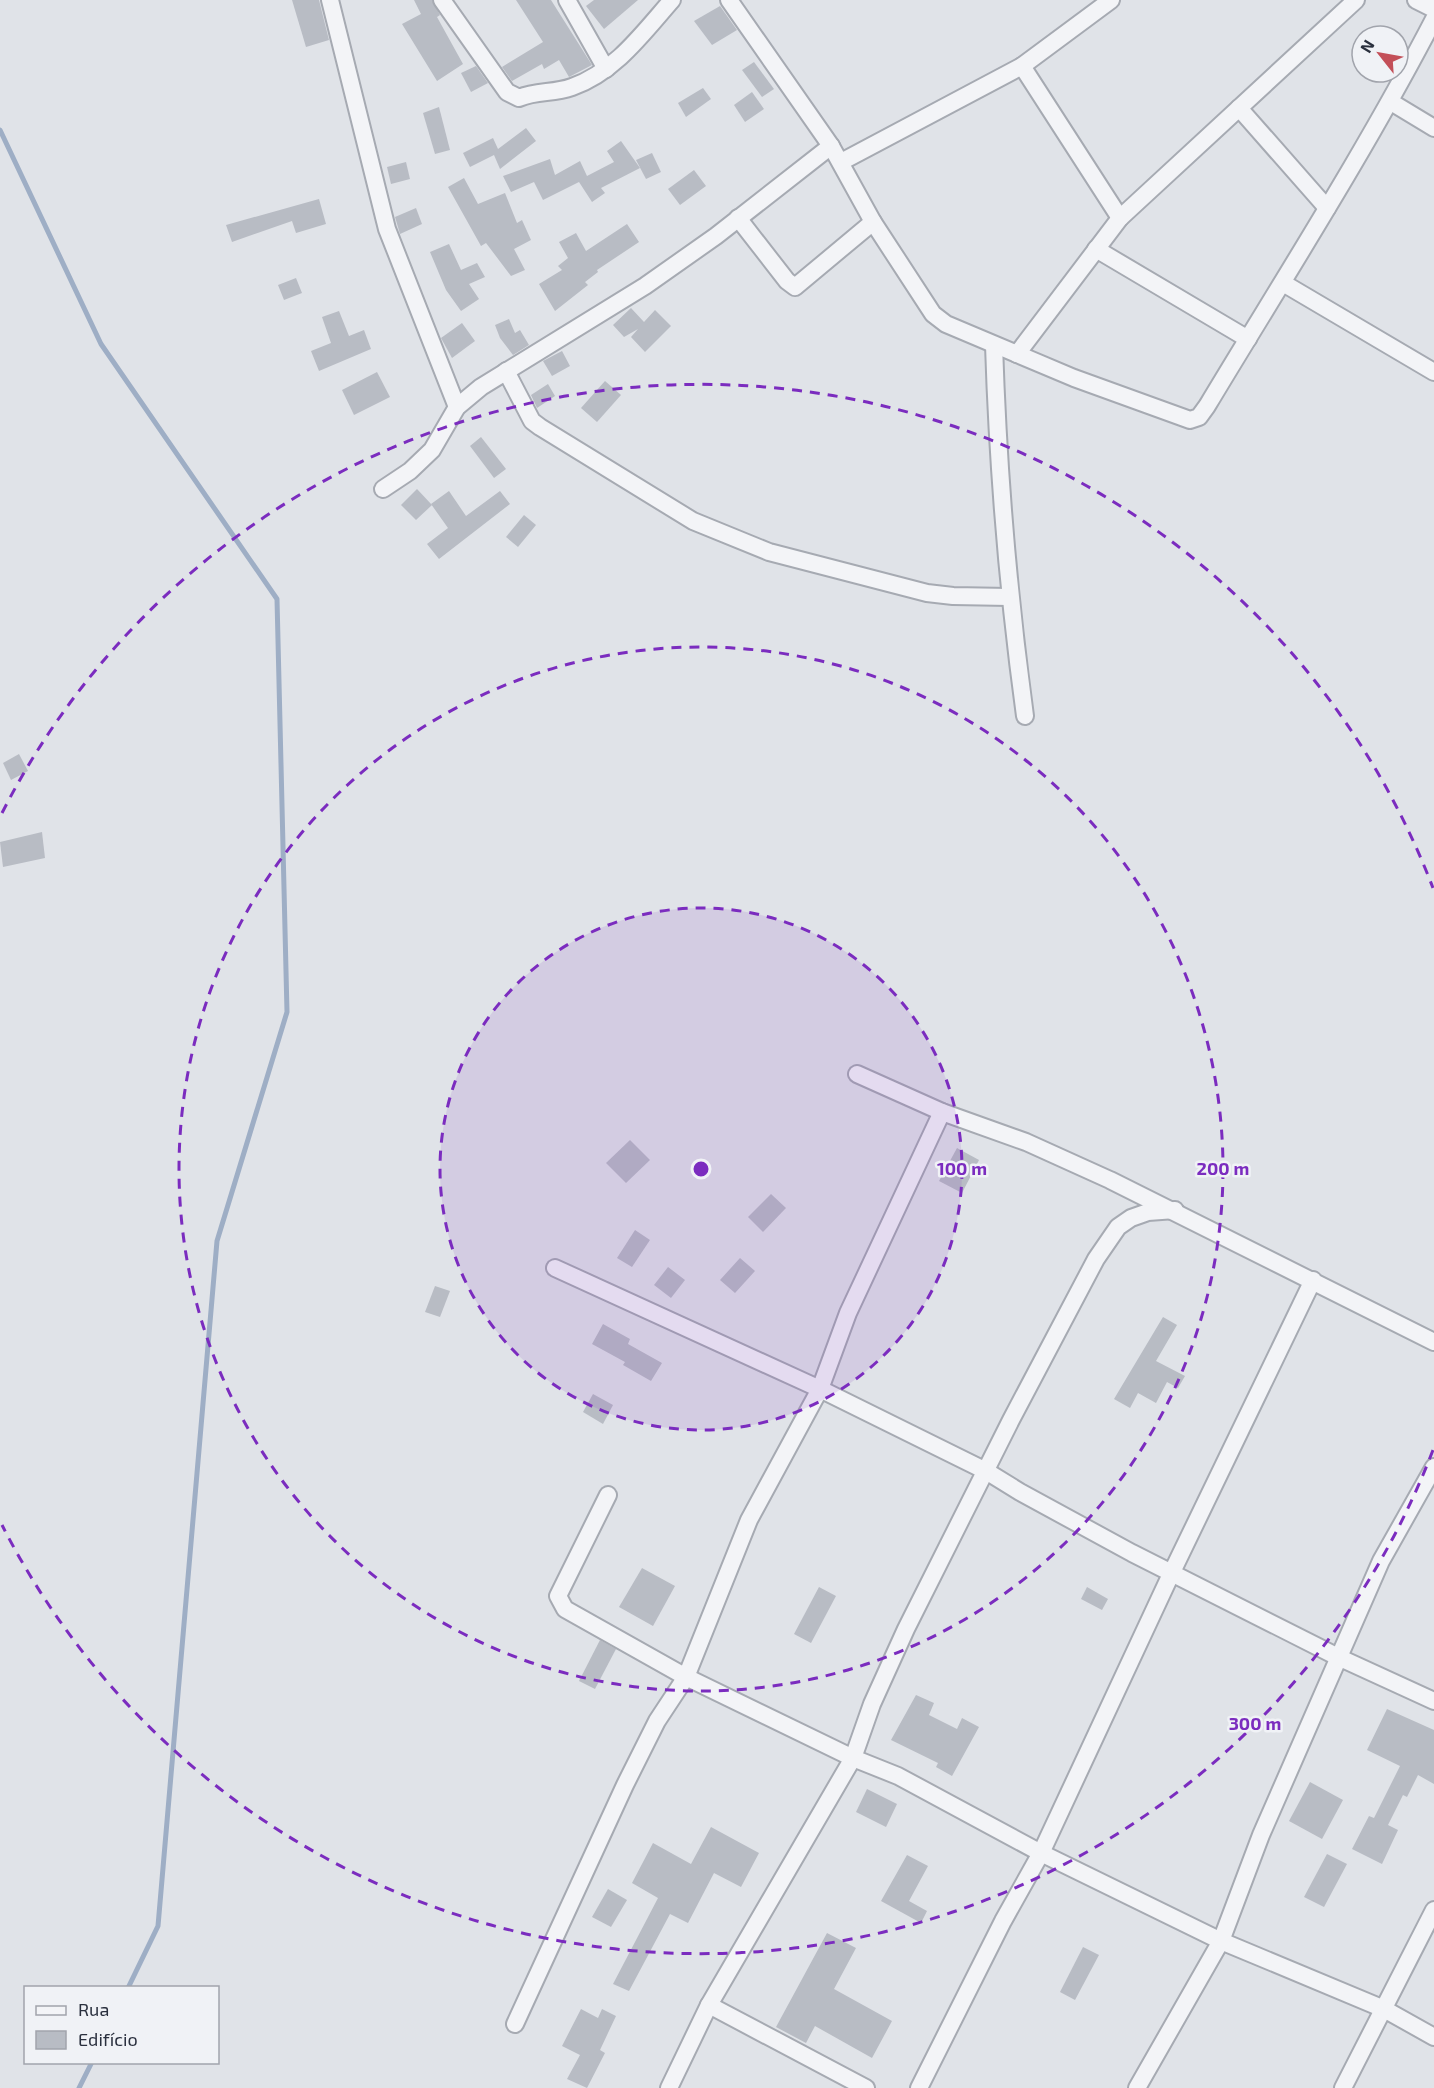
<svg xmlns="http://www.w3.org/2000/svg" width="1434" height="2088" viewBox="0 0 1434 2088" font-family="'Exo 2',sans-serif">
<rect width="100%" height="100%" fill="#e0e3e8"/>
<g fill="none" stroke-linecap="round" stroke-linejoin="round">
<g stroke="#9eaec5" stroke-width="5">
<path d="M0 130 101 344 277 599 287 1012 217 1241 158 1926 128 1988"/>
<path d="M79 2088 92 2062"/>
</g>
</g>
<g fill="#b8bcc4">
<path d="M292 0H319L329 40 306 47Z"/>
<path d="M414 0H432L440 15 437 17 463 64 437 81 402 24 421 14Z"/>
<path d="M516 0H551L592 65 569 77 559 60 544 69 542 64 512 81 502 67 543 42Z"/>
<path d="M594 0H638L604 29 586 6Z"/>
<path d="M720 6 737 30 712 45 694 21Z"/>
<path d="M754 62 774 89 762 97 742 70Z"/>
<path d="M476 66 488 83 471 92 461 73Z"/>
<path d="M703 88 711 99 686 117 678 103Z"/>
<path d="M752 92 764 109 745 122 734 105Z"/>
<path d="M439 107 450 150 435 154 423 113Z"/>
<path d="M526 128 536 141 500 169 494 155 470 167 463 153 493 138 498 149Z"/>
<path d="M621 141 640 168 601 188 605 193 592 202 579 182 543 200 534 182 511 192 503 176 550 159 555 175 580 161 587 176 614 162 607 151Z"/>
<path d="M652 153 661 172 646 179 636 160Z"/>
<path d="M406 162 410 179 391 184 387 167Z"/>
<path d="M694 170 706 186 680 205 668 189Z"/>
<path d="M464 178 478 204 505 193 517 223 522 220 531 240 514 249 525 270 511 276 486 243 481 246 448 187Z"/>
<path d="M319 199 326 224 296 233 292 221 232 242 226 225Z"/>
<path d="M416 208 422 224 400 234 395 217Z"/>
<path d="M627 224 639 242 597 270 598 272 585 282 588 285 555 311 539 284 562 270 558 266 568 258 559 242 576 233 586 251Z"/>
<path d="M449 244 461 270 477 263 485 277 469 284 479 299 461 311 446 290 430 252Z"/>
<path d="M296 278 302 293 284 300 278 285Z"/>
<path d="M631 308 644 322 655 310 671 326 645 352 631 337 638 329 624 337 613 325Z"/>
<path d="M339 311 349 336 364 330 371 349 319 371 311 351 331 343 322 317Z"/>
<path d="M509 319 515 333 520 330 529 345 513 355 500 338 495 325Z"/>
<path d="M462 323 475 341 452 358 441 338Z"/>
<path d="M562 351 570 366 552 376 543 361Z"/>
<path d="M377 372 390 397 354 415 342 390Z"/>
<path d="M605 381 621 395 597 422 581 408Z"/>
<path d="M548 384 555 396 537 408 531 395Z"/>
<path d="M481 437 506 469 494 478 470 446Z"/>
<path d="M417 489 432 505 416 520 401 505Z"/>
<path d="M449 491 466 516 500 491 510 504 439 559 427 544 448 528 431 504Z"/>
<path d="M524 515 536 525 518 547 506 537Z"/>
<path d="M19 754 28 771 11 780 3 763Z"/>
<path d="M42 832 45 858 3 867 0 842Z"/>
<path d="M630 1140 650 1160 626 1183 606 1163Z"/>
<path d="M957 1148 979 1160 962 1193 939 1181Z"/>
<path d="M771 1194 786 1208 763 1232 748 1217Z"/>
<path d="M635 1230 650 1240 632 1267 617 1258Z"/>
<path d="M740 1258 755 1271 735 1293 720 1280Z"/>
<path d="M668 1267 685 1280 671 1298 654 1285Z"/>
<path d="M435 1286 450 1291 440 1317 425 1312Z"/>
<path d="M1163 1317 1177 1325 1156 1361 1185 1376 1178 1388 1167 1382 1156 1403 1138 1393 1130 1408 1114 1399Z"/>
<path d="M603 1324 630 1339 628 1344 662 1363 651 1381 623 1365 625 1362 592 1344Z"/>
<path d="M593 1394 613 1405 603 1424 583 1412Z"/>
<path d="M642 1568 675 1586 653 1626 619 1607Z"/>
<path d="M819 1587 836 1596 811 1643 794 1634Z"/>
<path d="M1087 1587 1108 1599 1102 1610 1081 1599Z"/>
<path d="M600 1640 616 1649 595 1689 579 1681Z"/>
<path d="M916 1695 934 1703 929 1715 957 1729 962 1718 979 1727 952 1776 936 1767 938 1763 891 1740Z"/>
<path d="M1387 1709 1434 1730V1784L1418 1775 1407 1797 1403 1795 1388 1825 1398 1830 1382 1864 1352 1849 1369 1816 1374 1818 1400 1766 1367 1750Z"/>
<path d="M1310 1782 1343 1800 1322 1839 1289 1821Z"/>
<path d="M867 1789 897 1804 886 1827 856 1812Z"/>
<path d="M711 1827 759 1853 741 1887 714 1873 688 1923 670 1914 629 1991 613 1984 658 1898 632 1883 653 1843 691 1864Z"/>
<path d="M1327 1854 1347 1864 1324 1907 1304 1897Z"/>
<path d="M907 1855 928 1866 909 1901 927 1911 921 1923 881 1901Z"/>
<path d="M608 1889 627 1900 611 1927 592 1917Z"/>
<path d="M827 1933 856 1948 834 1989 892 2021 872 2058 815 2026 806 2043 776 2027Z"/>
<path d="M1083 1947 1099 1955 1075 2000 1060 1992Z"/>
<path d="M581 2009 598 2018 602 2009 616 2016 600 2050 605 2053 587 2088 567 2079 580 2055 562 2046Z"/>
</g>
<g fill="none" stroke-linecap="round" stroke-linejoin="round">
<g stroke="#a6aab2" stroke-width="20">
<g id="minor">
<path d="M330 0 387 229 457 407"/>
<path d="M442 0 507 92 519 98C537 90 553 94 572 87 615 72 643 33 672 0"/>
<path d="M567 0 606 69"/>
<path d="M729 0 831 146 873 222 933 314 946 324 1074 378 1190 420 1199 417 1207 406C1284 278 1365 152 1434 19"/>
<path d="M1416 0 1434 9"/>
<path d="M1022 66 1120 218"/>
<path d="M1391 102 1434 128"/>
<path d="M1239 108 1327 208"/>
<path d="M841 162 1022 66 1111 0"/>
<path d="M738 218 787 281 795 287 873 222"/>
<path d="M1096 249 1248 339"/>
<path d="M1283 283 1434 372"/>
<path d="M994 345C998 471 1008 592 1025 716"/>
<path d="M1017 354 1120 218 1356 0"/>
<path d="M506 371 532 421 540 427 693 521 769 552 927 593 953 596 1009 597"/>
<path d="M383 489 410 471 432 450 457 407 481 387 645 286 716 236 831 146"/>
<path d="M857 1074 942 1112 1026 1142 1110 1180 1434 1342"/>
<path d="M555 1268 820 1389 986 1471 1020 1492 1132 1553 1338 1657 1434 1701"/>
<path d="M608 1495 558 1596 565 1609 686 1677 853 1758 898 1776 1041 1853 1221 1941 1384 2009 1434 2037"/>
<path d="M709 2005 866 2088"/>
<path d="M515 2024 625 1785 657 1721 686 1677 749 1520 820 1389 848 1313 942 1112"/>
<path d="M669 2088 709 2005 853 1758 872 1704 906 1629 1011 1420 1096 1259 1118 1227 1131 1218 1148 1212 1175 1210"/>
<path d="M919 2088 1003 1921 1041 1853 1172 1572 1313 1280"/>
<path d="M1137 2088 1221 1941 1261 1835 1381 1561 1434 1467"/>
<path d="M1343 2088 1434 1910"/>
</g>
</g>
<use href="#minor" stroke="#f3f4f7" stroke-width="16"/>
</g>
<circle cx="701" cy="1169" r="261" fill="#7b2cbf" fill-opacity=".12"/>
<g fill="none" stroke="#7b2cbf" stroke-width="3" stroke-dasharray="10 8">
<circle cx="701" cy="1169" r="261"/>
<circle cx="701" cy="1169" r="522"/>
<path d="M1433 1450A784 784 0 0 1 2 1525M2 813A784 784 0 0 1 1433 888"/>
</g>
<circle cx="701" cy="1169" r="9" fill="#7b2cbf" stroke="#f0f2f6" stroke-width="3"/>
<g font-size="18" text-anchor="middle" font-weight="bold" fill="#7b2cbf" stroke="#f0f2f6" stroke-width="5" stroke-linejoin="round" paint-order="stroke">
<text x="962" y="1175">100 m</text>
<text x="1223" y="1175">200 m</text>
<text x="1255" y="1730">300 m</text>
</g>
<rect x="24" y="1986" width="195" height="78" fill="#f0f2f6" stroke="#a1a4ac" stroke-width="1.5"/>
<rect x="36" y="2006" width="30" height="9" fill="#f3f4f7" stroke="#a1a4ac" stroke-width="1.5"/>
<text x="78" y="2016" font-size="18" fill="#2a303e">Rua</text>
<rect x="36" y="2031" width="30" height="18" fill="#b8bcc4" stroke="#a1a4ac" stroke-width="1.5"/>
<text x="78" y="2046" font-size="18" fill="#2a303e">Edifício</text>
<g transform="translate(1380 54) rotate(301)"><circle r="28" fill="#f0f2f6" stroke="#a1a4ac" stroke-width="1.5"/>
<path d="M0-4.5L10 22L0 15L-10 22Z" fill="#c34f58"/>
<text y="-9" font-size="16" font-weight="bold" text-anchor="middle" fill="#2a303e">N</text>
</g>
</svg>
